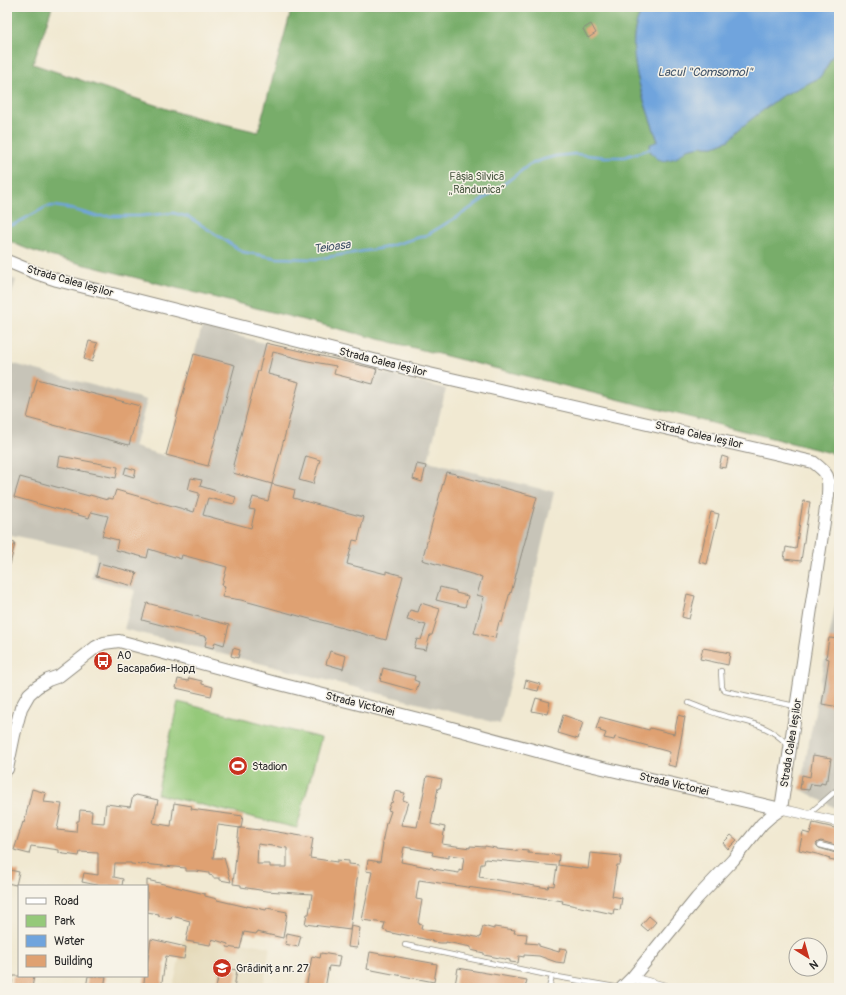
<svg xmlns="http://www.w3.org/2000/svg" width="846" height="995" viewBox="0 0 846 995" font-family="Pangolin,sans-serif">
<rect width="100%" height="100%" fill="#f7f3e8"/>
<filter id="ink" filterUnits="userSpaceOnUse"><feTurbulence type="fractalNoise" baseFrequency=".025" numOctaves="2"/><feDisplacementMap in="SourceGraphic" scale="8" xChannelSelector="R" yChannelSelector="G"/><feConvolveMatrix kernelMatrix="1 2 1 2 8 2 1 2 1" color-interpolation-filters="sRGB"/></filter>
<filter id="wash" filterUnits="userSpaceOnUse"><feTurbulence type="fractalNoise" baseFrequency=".012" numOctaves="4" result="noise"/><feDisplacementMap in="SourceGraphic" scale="16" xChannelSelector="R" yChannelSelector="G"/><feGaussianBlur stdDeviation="0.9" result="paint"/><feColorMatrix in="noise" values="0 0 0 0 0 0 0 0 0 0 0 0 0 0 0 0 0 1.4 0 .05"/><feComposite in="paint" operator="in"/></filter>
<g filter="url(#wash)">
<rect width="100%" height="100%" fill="#f1e9d2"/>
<path fill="#e5daba" d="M213 937 270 947 263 988H173L183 940 211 946Z"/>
<g fill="#c7c4b8">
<path d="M7 277 16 280 7 311Z"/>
<path d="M202 327 446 389 428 461 554 492 500 724 124 629 135 590 92 578 97 553 7 534V362L147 400 134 447 166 456Z"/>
<path d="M839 586V810L800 789Z"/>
</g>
<path fill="#95c97a" stroke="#607a52" d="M178 702 321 738 297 828 157 794Z"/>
<path fill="#78ad6a" stroke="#526c4a" d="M7 7H52L33 64 182 114 258 132 292 7H645C618 40 646 106 658 142L649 145 651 153 676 158 687 149 701 146H714L729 140 738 130 749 121 780 97 819 78 825 70 832 56 839 53V455L46 255C33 251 19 247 7 239Z"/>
<path fill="#70a4dd" stroke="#4e6884" d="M645 7H839V53L832 56 825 70 819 78 780 97 749 121 738 130 729 140 714 146H701L687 149 676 158 664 161 658 159 651 153 649 145 658 141C646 106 618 40 645 7Z"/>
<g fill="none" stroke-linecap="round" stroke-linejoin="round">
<path stroke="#70a4dd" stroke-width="2.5" d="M7 224 13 225 46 207 54 206 67 208 96 216H139L173 213 189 217 243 252 277 258 316 259 383 248 427 235 465 212 492 193 529 165 541 160 556 156 575 154 605 157H624L650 149"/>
</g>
<g id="blocks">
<g fill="#dfa172" fill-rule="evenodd">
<path d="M591 24 596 33 588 38 583 29Z"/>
<path d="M89 341 98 343 92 362 84 359Z"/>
<path d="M266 343 377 369 373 384 334 374 336 366 308 361 273 352 268 374 299 382 272 484 233 473 235 465H233L258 371H259Z"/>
<path d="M194 354 235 365 208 466 166 455Z"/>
<path d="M37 379 140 406 129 445 27 418Z"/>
<path d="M60 456 118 467 116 478 58 466Z"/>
<path d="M306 456 320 460 313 484 299 480Z"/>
<path d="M722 456 728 458 726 468 719 467Z"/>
<path d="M417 464 426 466 422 482 413 479Z"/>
<path d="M126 467 136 470 134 477 124 474Z"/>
<path d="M446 472 456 474V475L537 497 511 593 510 592 502 622H499L495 638 474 633 484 597 477 595 482 577 422 560Z"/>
<path d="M20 477 89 496 90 495 107 500V498L113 499 116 490 194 512 199 495V493L188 490 191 478 202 480 200 486 236 497 234 504 208 498 203 515 251 528 255 510 249 509 253 497 268 501 272 484 295 490 293 498 364 517 358 541 353 540 347 564 386 574V571L403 576 386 640 241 600 222 597 225 586 222 585 227 567 182 555 181 559 149 549 147 558 116 550 118 540 102 536 108 516 91 512 89 518 14 497Z"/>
<path d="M803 501 810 502 801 561 784 559 786 547 796 549Z"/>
<path d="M711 512 719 514 707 564 699 562Z"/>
<path d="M7 541 15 543 10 565H7Z"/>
<path d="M99 563 137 573 133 586 96 576Z"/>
<path d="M440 587 456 591V593L468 596 465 607 436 600Z"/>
<path d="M687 594 695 596 689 619 682 617Z"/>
<path d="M147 603 229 625 224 645 215 642 213 648 205 646 207 637 142 620Z"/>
<path d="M421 603 440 609 432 635H430L426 650 414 648 417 639 421 640 426 625 407 620 410 610 418 612Z"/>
<path d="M829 638 839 639V707L822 704 829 659 826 658Z"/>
<path d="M233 648 240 650 238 658 231 656Z"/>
<path d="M703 648 730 653 728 665 700 659Z"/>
<path d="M330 651 346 656 343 669 326 664Z"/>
<path d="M383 668 415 676 414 680 419 682 416 691 380 681Z"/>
<path d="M189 678 202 681V684L213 687 211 696 176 688 178 679 188 681Z"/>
<path d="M526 680 540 684 538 691 524 688Z"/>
<path d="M536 698 550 702 547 714 532 711Z"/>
<path d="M563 715 583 722 578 739 558 733Z"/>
<path d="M678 715 685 717 676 767 668 765 670 752 615 737 614 740 604 738 606 733 600 731 601 730 596 729 600 717 649 730 650 728 674 734Z"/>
<path d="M813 755 831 758 828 779H826L825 784 821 783 820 785 811 784 809 790 800 789 802 775 810 777Z"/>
<path d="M427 776 442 779 440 788H438L431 824 445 827 442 844 470 848V846L485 847V846L496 848V849L516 851V850L528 851V853L559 855 558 865 588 869 590 853 621 856 620 865H617L612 896 622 898 620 910 614 909 613 914 562 903 563 901 419 880 416 899 422 900 418 923 422 924 421 929 467 936V935L480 938 483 926 494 929V927L515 930 514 933 527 934 526 943 539 944V946L559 952 560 948 567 949 564 963 556 962 539 956 524 955V957L519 956 518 963 510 962V960L484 955V953L471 950V947L446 942V943H441L432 942 433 941 401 934V935L387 932V931L383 930 385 923 362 920 372 872 366 871 368 860 380 862 383 843H382L386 823H387L391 811 388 810 391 802 392 803 395 791 405 793 403 800 408 802 401 825 417 827ZM404 847 433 852 432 855 449 858V855L464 857 462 871 459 870V873L433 869V868L401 862ZM485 859 557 866 554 886 549 885 548 888 479 877 481 864H484Z"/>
<path d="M32 789 46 793 44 802 62 804 57 830 76 832 77 821H79L80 810 92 811 91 822 104 823 106 804 130 807 133 796H135L136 795 158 800 153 823 171 826 174 803 192 806 191 809 243 816 241 828 260 830V829L313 838 310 858 337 862V860L349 861V864L359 865 350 930 305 924 307 914H309L312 894 266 891 241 887V885L233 884 239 828H241L218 825 213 858H224L231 882 220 880V878H213V876L209 875V873L196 871H186V868L142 864V865L131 864V863H115L114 877 123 879 122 886H102L82 882 84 873 98 875V853L80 852 79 856 64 854 59 853V850L31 846 29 854 14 850 23 822 24 823ZM258 844 287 848V867H270V864H257Z"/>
<path d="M813 823 839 829V846L821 841 818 842 816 844 817 846 819 848 839 854V862L829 860 830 858 821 855 799 850 803 832 810 834Z"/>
<path d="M731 835 737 840 728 849 723 843Z"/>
<path d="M10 870 19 872 16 885 7 883Z"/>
<path d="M147 880 205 894V896L217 899V900L247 907V906L266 910 267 908 287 912 283 938 257 932 256 934 244 932 240 949 227 947 228 944 212 939 210 945 186 941 190 921 172 916 171 919 158 916 159 914 147 912Z"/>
<path d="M649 916 656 922 648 931 641 925Z"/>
<path d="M351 926 360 928 357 948 348 947Z"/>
<path d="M287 933 301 936 298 947 285 944Z"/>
<path d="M151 939 186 947 184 959 166 956 161 988H143L145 976H147V965Z"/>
<path d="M370 952 437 964 434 982 367 969Z"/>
<path d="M321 953 340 956 338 967 329 966 325 988H306L312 956 320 958Z"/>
<path d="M220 967 237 970 234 988H216Z"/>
<path d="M458 968 527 980 525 988H473L455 985Z"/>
<path d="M13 976H34L32 988H11Z"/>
<path d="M88 976H106L104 988H86Z"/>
</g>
</g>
</g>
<g filter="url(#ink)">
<use href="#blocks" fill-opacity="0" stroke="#8e8a7e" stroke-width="1"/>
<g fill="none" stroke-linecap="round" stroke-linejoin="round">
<g stroke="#8e8a7e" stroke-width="6">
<g id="service">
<path d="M829 481 839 482"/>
<path d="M721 671 722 688 725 691 795 706"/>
<path d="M689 703C699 707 710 712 721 715 748 723 767 723 788 745"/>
<path d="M809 814 839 788"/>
<path d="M820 845 839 850"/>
<path d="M405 945 552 976 549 988"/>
<path d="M552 976 621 988"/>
</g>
</g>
<g stroke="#8e8a7e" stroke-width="10">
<g id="minor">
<path d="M781 809 839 822"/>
<path d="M632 978 668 988"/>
</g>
</g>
<g stroke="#8e8a7e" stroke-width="14">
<g id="tertiary">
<path d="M7 261 36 273 57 280 425 373 813 462C829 474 829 476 828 495L781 809 771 816 762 824 733 860 697 898 632 978 622 988"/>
<path d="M7 769 14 735 21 708 29 694 37 687 48 680 59 676 96 647 104 643 119 641 272 682 426 721 581 763 781 809"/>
</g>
</g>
<use href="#service" stroke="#fff" stroke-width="4.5"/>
<use href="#minor" stroke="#fff" stroke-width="9"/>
<use href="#tertiary" stroke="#fff" stroke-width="12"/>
</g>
</g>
<defs>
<g id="bus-disc" transform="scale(1)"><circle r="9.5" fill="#c8321e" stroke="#f7f3e8"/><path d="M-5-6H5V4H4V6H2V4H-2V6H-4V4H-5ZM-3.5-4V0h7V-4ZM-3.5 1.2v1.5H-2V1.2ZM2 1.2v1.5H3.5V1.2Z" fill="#fff"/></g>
<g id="stadium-disc" transform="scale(1)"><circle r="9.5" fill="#c8321e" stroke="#f7f3e8"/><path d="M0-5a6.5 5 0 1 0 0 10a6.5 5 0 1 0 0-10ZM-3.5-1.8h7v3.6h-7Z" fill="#fff"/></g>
<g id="school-disc" transform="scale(1)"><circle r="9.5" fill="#c8321e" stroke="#f7f3e8"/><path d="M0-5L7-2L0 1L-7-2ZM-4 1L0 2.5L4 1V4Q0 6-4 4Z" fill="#fff"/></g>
</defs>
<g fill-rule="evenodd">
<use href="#bus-disc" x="103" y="661"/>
<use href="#stadium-disc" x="238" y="766"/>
<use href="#school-disc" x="222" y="968"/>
</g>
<g text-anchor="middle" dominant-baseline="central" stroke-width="3" stroke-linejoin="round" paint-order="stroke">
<g font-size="11" fill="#4b5a43" stroke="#f7f3e8">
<text x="477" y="176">Fâşia Silvică<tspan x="477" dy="13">„Rândunica“</tspan></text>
</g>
<g font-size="11" fill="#2b2b2b" stroke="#f7f3e8">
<text transform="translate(70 281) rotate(16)">Strada Calea Ieșilor</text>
<text transform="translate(383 362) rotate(14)">Strada Calea Ieșilor</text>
<text transform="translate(699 435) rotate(13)">Strada Calea Ieșilor</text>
<text transform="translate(360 704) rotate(14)">Strada Victoriei</text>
<text transform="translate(791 743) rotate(-81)">Strada Calea Ieșilor</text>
<text transform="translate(674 784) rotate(13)">Strada Victoriei</text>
</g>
<g font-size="11" fill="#2b2b2b" stroke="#f7f3e8" text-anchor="start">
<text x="117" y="655">АО<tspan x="117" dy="13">Басарабия-Норд</tspan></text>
<text x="252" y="766">Stadion</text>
<text x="236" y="968">Grădinița nr. 27</text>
</g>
<g font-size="12" font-style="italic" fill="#435569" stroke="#f7f3e8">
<text x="705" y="72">Lacul "Comsomol"</text>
<text transform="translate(332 247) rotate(-8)">Teioasa</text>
</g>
</g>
<rect width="846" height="995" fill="none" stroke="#f7f3e8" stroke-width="24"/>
<rect x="18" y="885" width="130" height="92" fill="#f7f3e8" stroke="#a5a39c"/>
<rect x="26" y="898" width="20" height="6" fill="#ffffff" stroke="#a5a39c"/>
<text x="54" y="905" font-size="12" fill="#2b2b2b">Road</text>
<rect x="26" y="915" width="20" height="12" fill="#95c97a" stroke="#a5a39c"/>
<text x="54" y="925" font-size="12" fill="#2b2b2b">Park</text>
<rect x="26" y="935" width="20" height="12" fill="#70a4dd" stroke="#a5a39c"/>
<text x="54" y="945" font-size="12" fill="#2b2b2b">Water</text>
<rect x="26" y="955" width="20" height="12" fill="#dfa172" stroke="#a5a39c"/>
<text x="54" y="965" font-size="12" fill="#2b2b2b">Building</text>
<g transform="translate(808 957) rotate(143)"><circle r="19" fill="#f7f3e8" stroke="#a5a39c"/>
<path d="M0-3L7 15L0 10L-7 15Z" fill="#c8321e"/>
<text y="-6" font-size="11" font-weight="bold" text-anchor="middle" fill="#2b2b2b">N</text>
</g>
</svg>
